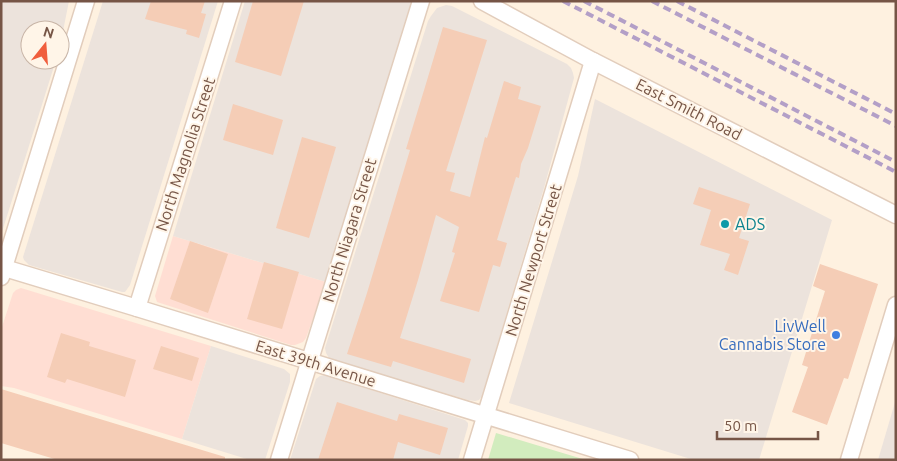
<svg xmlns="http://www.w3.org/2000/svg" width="897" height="461" viewBox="0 0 897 461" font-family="Ubuntu,sans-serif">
<rect width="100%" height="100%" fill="#fef1e0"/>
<g fill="#ffded3">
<path d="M173 236 326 282 306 338 303 342 295 345H291L157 302 155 296Z"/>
<path d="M21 288 211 346 182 439 14 388 1 386V330L13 293 16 290Z"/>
</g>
<g fill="#ece3dc">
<path d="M1 1H69L60 46V30H30V60H56L1 235Z"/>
<path d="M103 1H218L130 285 125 292H122L29 265 24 260 23 257Z"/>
<path d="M245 1H412L326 282 173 236Z"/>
<path d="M446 5 452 6 567 64 571 68 573 73 574 78 544 188 482 396 479 400 475 401 468 400 334 360 329 358 326 353 325 348 428 21 431 16 437 8Z"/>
<path d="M595 99 832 220 759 460H694L509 403 578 176Z"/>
<path d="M211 346 284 369 290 374V382L265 460H250L182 439Z"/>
<path d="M324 375 465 420 468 423V426L458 460H290L316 379 320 376Z"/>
<path d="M896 399V460H878Z"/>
</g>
<path fill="#d2ecbe" d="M496 433 586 460H488Z"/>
<g fill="#f5cdb6">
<path d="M151 1H205L201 13 206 14 199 38 186 34 187 30 145 19Z"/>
<path d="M253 1H304L281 76 235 62Z"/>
<path d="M443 27 487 40 446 171 455 173 450 191 470 197 485 137 487 138 504 81 521 87 518 99 541 106 528 148 521 164 519 178 516 177 497 240 507 243 500 267 493 265 479 312 440 301 455 253 452 252 459 227 436 215 418 280 400 338 471 359 464 383 393 361 391 367 347 354 367 293 410 150 406 149 425 87Z"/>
<path d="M233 104 283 120 273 155 223 140Z"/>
<path d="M302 137 336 147 309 238 276 228Z"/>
<path d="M699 187 750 204 739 238 749 241 738 275 724 270 730 254 700 245 711 210 693 204Z"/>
<path d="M190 241 228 254 208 313 170 299Z"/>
<path d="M264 262 299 272 282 329 247 319Z"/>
<path d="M820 264 878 284 848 379 844 378 827 425 792 412 808 367 802 365 825 291 813 286Z"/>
<path d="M61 333 90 342 89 346 136 360 125 397 67 379 65 383 47 377Z"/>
<path d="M161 346 199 358 192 381 153 369Z"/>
<path d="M1 389 225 457V460H58L1 443Z"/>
<path d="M337 402 397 421 399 414 448 428 440 455 398 442 393 460H318Z"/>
</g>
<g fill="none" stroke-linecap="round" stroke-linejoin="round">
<g stroke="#e2cdbc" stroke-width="19">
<g id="minor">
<path d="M482 1 593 61 896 215"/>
<path d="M1 267 137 308 630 460"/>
<path d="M1 277 86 1"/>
<path d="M137 308 233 1"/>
<path d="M279 460 421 1"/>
<path d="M472 460 593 61"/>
<path d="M849 460 896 305"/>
</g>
</g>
<use href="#minor" stroke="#fff" stroke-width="16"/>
<g stroke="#b39fc7" stroke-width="4" stroke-dasharray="8 5" stroke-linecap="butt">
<path d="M563 1 896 172"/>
<path d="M584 1 896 162"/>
<path d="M652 1 896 126"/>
<path d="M677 1 896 114"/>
</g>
</g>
<circle fill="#0f9aa8" stroke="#fff5e8" stroke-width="2" cx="725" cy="224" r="5"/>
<circle fill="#3f7fe0" stroke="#fff5e8" stroke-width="2" cx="836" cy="335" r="5"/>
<g text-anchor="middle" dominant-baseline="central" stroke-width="4" stroke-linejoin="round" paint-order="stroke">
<g font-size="16" fill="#765546" stroke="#fff5e8">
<text transform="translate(689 109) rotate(27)">East Smith Road</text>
<text transform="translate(185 154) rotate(-72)">North Magnolia Street</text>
<text transform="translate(349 230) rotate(-73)">North Niagara Street</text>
<text transform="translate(533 260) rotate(-73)">North Newport Street</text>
<text transform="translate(316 363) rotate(17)">East 39th Avenue</text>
</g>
<g font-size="16" fill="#0d838f" stroke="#fff5e8" text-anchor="start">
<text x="735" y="224">ADS</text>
</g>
<g font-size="16" fill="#366cbe" stroke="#fff5e8" text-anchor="end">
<text x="826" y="326">LivWell<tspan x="826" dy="18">Cannabis Store</tspan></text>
</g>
</g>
<rect width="897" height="461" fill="none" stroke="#765546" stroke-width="5"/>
<g transform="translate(45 45) rotate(17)"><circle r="24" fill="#fff5e8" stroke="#c8b5a7"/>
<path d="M0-4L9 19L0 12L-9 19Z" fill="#f05e3d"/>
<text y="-8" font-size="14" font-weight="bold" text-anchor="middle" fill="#765546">N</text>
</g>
<path d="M717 431v8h101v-8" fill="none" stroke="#765546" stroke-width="2.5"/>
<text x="724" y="431" font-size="15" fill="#765546" stroke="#fff5e8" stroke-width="4" paint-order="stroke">50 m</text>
</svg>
